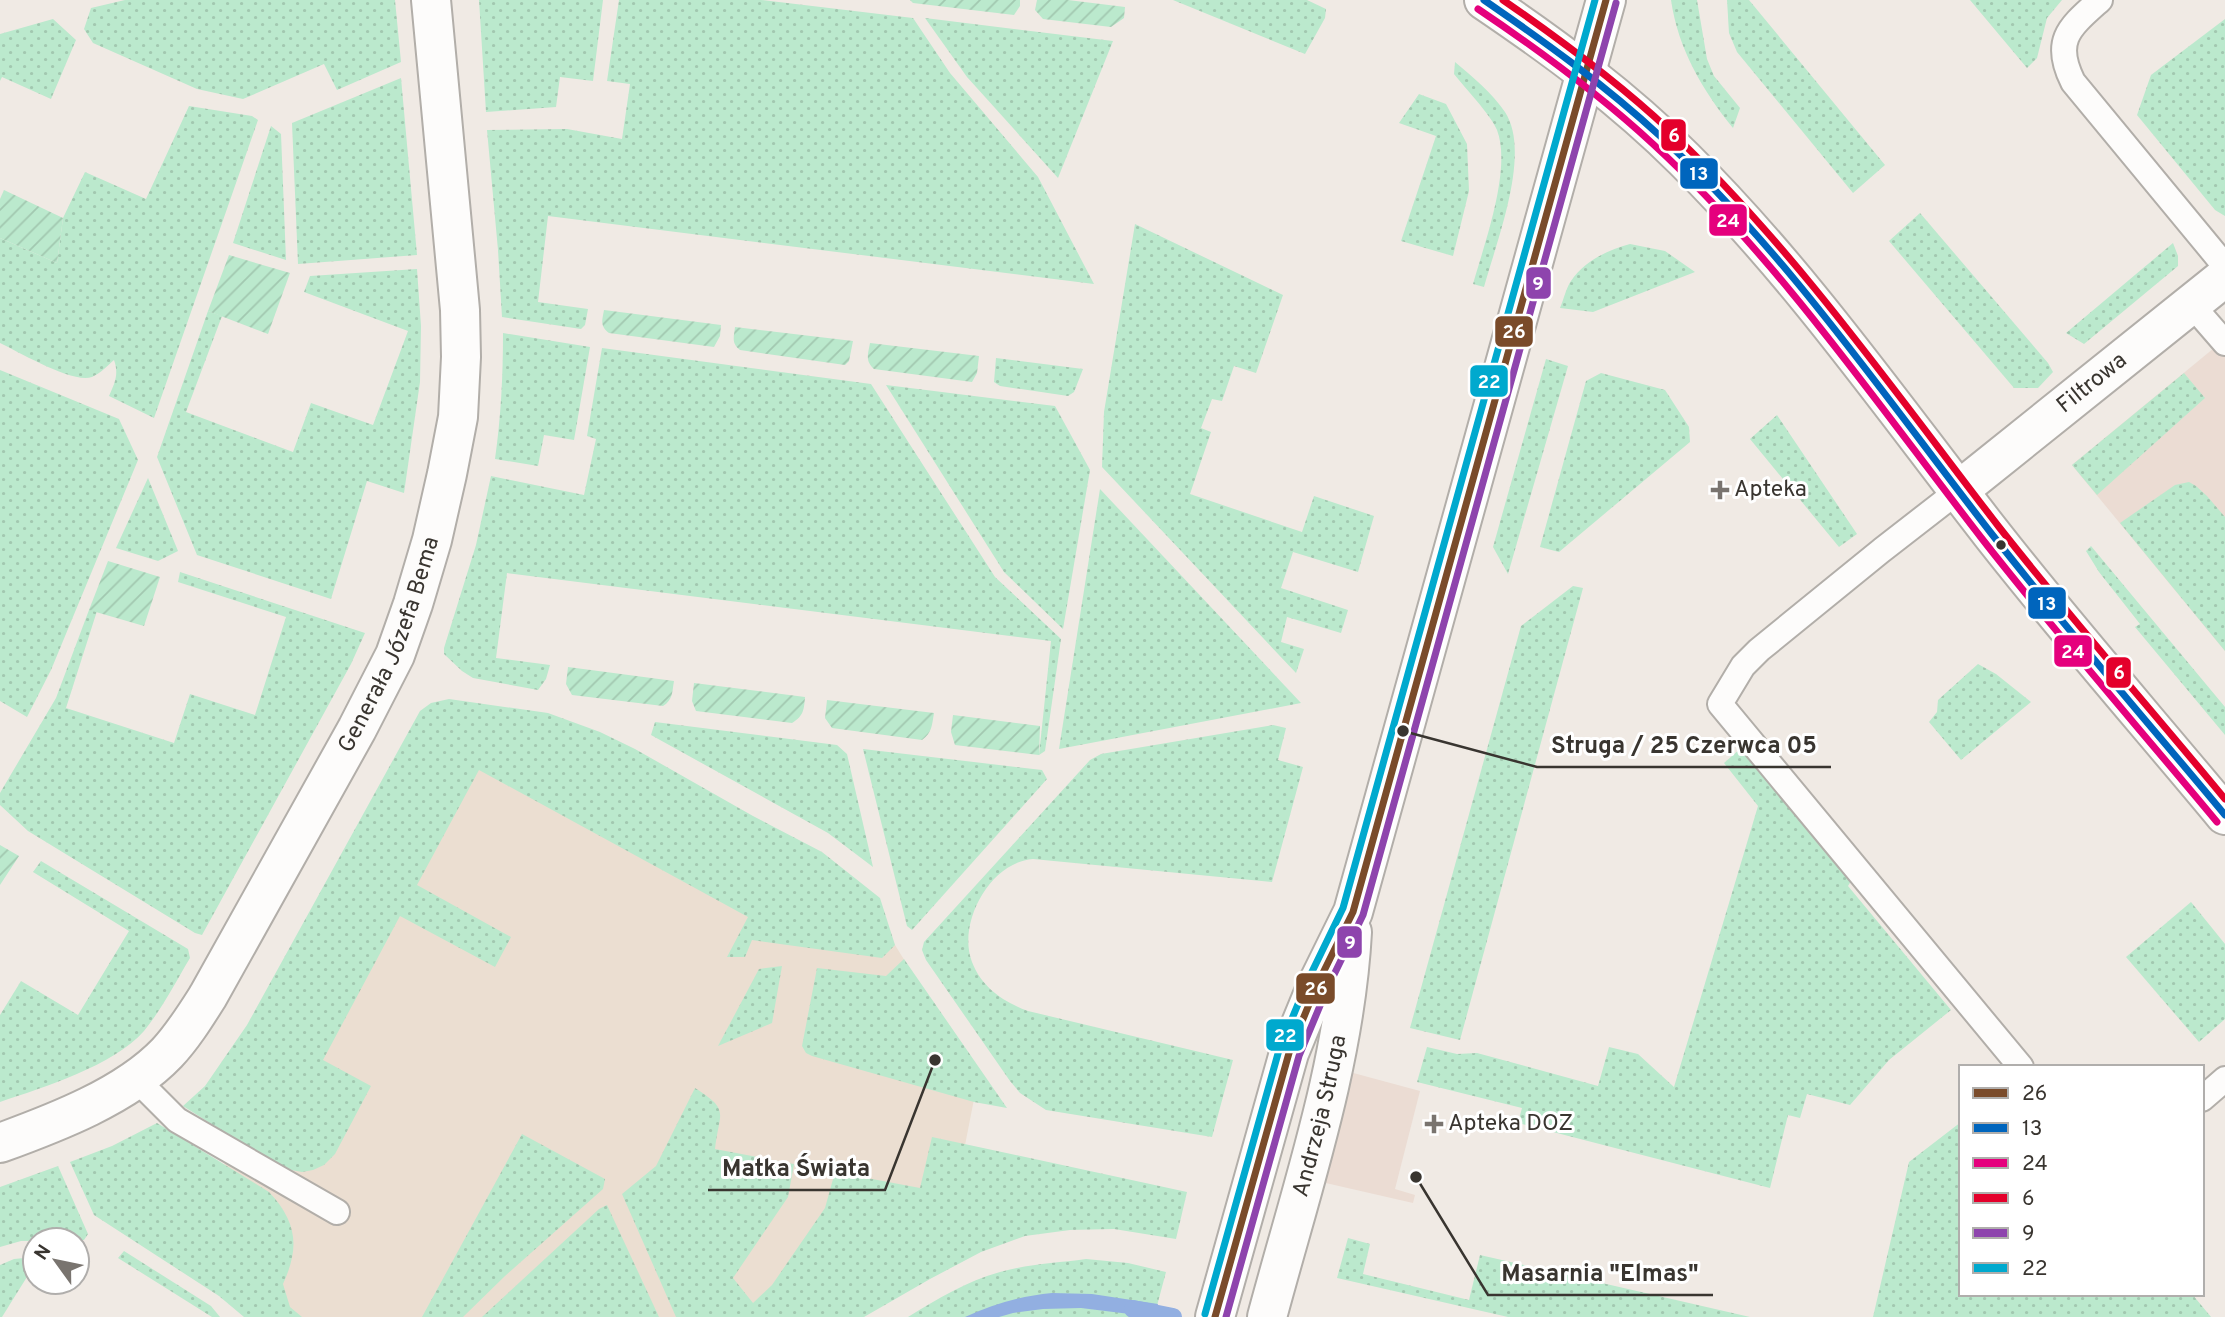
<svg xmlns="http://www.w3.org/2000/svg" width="2225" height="1317" viewBox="0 0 2225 1317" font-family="Overpass,sans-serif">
<defs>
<pattern id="grass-dots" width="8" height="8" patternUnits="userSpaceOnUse" patternTransform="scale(1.75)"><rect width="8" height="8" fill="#bbe9cd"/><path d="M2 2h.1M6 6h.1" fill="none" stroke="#a2c8b0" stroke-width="1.8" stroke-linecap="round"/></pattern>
<pattern id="garden-furrows" width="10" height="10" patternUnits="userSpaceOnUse" patternTransform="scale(1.75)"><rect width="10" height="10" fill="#bbe9cd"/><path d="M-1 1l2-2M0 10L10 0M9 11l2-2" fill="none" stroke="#a2c8b0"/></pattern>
</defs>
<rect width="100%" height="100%" fill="#f0eae4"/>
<g fill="#ebdcd3">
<path d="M2225 339V651L2072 465Z"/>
<path d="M1346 1071 1420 1091 1395 1189 1415 1195 1413 1203 1317 1181Z"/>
</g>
<path fill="#ebded1" d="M472 738 869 899 895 945 978 1079 943 1257 800 1317H249L188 1227Z"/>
<g fill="url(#grass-dots)">
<path d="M125 0H395L401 62 337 90 324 64 243 99 197 89 93 43 84 29 91 8Z"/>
<path d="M479 0H603L593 81 560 77 556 107 486 112Z"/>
<path d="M619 0H761L913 18 950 73 1038 177 1094 284 548 216 538 302 588 309 585 325 581 329 502 317 498 250 487 130 567 129 622 139 630 84 607 81Z"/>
<path d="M1173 0H1307L1326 9 1325 18 1305 54Z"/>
<path d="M1671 0H1697L1707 59 1714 76 1740 108 1733 128C1703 91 1678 49 1671 0Z"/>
<path d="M1727 0H1749L1885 165 1853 193 1737 52 1729 33Z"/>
<path d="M1970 0H2062L2047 18 2037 58 2027 68Z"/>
<path d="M925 18 1113 41 1058 178 967 77Z"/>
<path d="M53 19 76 40 51 99 2 77 0 81V34Z"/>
<path d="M2225 19V216L2215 210 2137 115 2151 75Z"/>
<path d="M1455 62C1473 77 1492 93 1505 112 1532 153 1496 243 1484 287L1473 284C1484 245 1512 169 1497 130 1490 114 1465 88 1454 74Z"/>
<path d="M401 78 417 255 298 264 292 123Z"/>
<path d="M1419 94 1446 104 1467 144 1469 191 1453 256 1401 241 1436 136 1399 123Z"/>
<path d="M189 106 252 116 258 120 154 418 109 396C115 383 119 374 114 360 107 366 101 373 92 377 73 384 19 352 0 343V238L57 263 63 218 85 172 146 199Z"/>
<path d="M271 126 281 134 286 260 233 243Z"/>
<path d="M1920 213 2048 363 2053 372 2038 388H2014L1889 241Z"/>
<path d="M1135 224 1283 295 1256 373 1234 366 1222 401 1212 399 1201 428 1211 432 1190 494 1302 532 1314 496 1374 516 1358 572 1293 552 1281 588 1348 610 1341 633 1287 617 1281 642 1304 649 1296 673 1102 467 1104 412Z"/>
<path d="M2173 243 2178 256V266L2084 344 2066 333Z"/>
<path d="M1630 244 1665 251 1695 272 1593 312 1560 308C1564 299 1566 288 1571 281 1584 261 1608 250 1630 244Z"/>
<path d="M417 269 421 326 420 382 404 493 367 481 331 599 197 555 157 457 208 311 222 316 186 412 293 452 311 403 373 425 408 331 304 292 310 276Z"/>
<path d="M503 333 590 347 574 440 544 435 538 466 495 459C501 417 503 376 503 333Z"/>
<path d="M602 348 871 384 995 577 1061 639 1045 751 1039 755 1051 641 507 573 496 658 550 665 546 679 538 690 473 678 462 671 444 654V648L476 545 491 476 584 495 596 439 587 436Z"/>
<path d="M996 358 1083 369 1074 392 1068 396 1000 386 994 382Z"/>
<path d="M1546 359 1568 366 1508 574 1493 547Z"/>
<path d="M0 370 119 419 138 460 51 670 27 717 0 701Z"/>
<path d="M1601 373 1665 390 1689 427 1690 442 1559 552 1540 547 1586 381Z"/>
<path d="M2184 373 2205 398 2097 495 2072 465Z"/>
<path d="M886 385 1055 406 1090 470 1063 629 1004 572Z"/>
<path d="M1777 415 1857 534 1839 547 1750 439Z"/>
<path d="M148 478 178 551 158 561 116 548Z"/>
<path d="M2189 482 2196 486 2207 496 2225 517V651L2120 523 2175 485Z"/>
<path d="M1100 489 1301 703 1059 749Z"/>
<path d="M2091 546 2225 707V735L2135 627 2140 624 2099 572 2086 551Z"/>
<path d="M180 572 365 633 351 664 202 935 195 933 28 831 0 805V793L56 698 89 610 97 611 66 708 174 743 190 694 255 715 286 617 178 582Z"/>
<path d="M1573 586 1583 588 1460 1040 1410 1028 1521 626Z"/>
<path d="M1978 664 1996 674 2031 702 1961 760 1929 722 1937 712 1938 700Z"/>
<path d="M449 699 548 713 600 732 635 749 753 816 822 852 880 898 895 945 882 958 752 940 745 957H727L748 917 479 770 417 885 511 937 495 967 400 916 323 1060 371 1086 335 1154 324 1165 313 1170 302 1172 291 1170 238 1141 183 1106 205 1086 247 1025 420 711 431 703Z"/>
<path d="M655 722 837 745 847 754 873 867 828 833 651 735Z"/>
<path d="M1273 725 1286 728 1278 760 1303 767 1272 882 1033 859C990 862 957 923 972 962 982 988 1004 1002 1028 1011L1233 1060 1212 1137 1046 1110 1020 1093 1010 1081 926 960 922 950 924 942 1090 760 1101 754Z"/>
<path d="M863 749 1042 770 1047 779 912 930 907 926Z"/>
<path d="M1740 749 1851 881 1848 886 1951 1010 1889 1060 1850 1105 1807 1094 1800 1118 1788 1115 1770 1188 1518 1123 1522 1108 1417 1082 1427 1047 1457 1054 1477 1053 1598 1086 1609 1047 1638 1054 1674 1087 1758 806 1724 763Z"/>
<path d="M41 861 188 949 190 958C175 983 162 1009 144 1031 113 1066 44 1087 0 1102V1015L21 981 78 1015 129 931 33 872Z"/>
<path d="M2191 902 2225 944V1019L2199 1042 2126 957Z"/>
<path d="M904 959 1007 1108 974 1102 812 1056 806 1053 802 1046 817 968 886 976Z"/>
<path d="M782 966 772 1023 718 1046 759 969Z"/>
<path d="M695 1088C731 1111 719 1111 715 1149L794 1164 788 1197 733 1278 753 1303 772 1285 825 1208 835 1172 920 1188 932 1137 1187 1192 1176 1239 1114 1229 1070 1230 1025 1236 981 1252 930 1279 864 1317H676L622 1194 656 1166Z"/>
<path d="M1961 1122V1294H2192L2211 1317H1873L1909 1162Z"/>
<path d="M157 1123 269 1192C297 1222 300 1247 283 1284L290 1307 302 1317H244L219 1296 94 1215 70 1162 112 1146Z"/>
<path d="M522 1134 605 1179 603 1189 505 1276 463 1317H422Z"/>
<path d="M58 1166 88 1234 84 1240 21 1241 0 1247V1187Z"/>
<path d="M607 1205 659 1317H482L599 1209Z"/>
<path d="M1348 1238 1370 1244 1363 1274 1469 1300 1480 1255 1750 1317H1508L1337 1278Z"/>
<path d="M124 1251 211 1306 220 1317H212L118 1258Z"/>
<path d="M35 1257V1264L2 1317H0V1265L14 1259Z"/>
<path d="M1086 1259 1128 1263 1166 1272 1154 1317H908C937 1299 967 1281 1000 1272 1028 1264 1057 1263 1086 1259Z"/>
</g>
<g fill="url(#garden-furrows)">
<path d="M910 0H1020V6L1014 15 913 3Z"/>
<path d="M1037 0H1068L1125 7 1124 18 1111 27 1043 19 1035 10Z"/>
<path d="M4 190 63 218 57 263 0 238V199Z"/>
<path d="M229 255 290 273 268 334 208 311Z"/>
<path d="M604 310 721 325 720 336 714 347 609 333C600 326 602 321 604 310Z"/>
<path d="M735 327 853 341 849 361 845 365 740 350C731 343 734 337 735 327Z"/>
<path d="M870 343 979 356 977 373 972 382 874 369C865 361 868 354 870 343Z"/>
<path d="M108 561 160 577 144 626 89 610Z"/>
<path d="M568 667 674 681C672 692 673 700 663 706L572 695 566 684Z"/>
<path d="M694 683 805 697C804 709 804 716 792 723L696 711 692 701Z"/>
<path d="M827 700 934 713C932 725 932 733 922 740L832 728 825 718Z"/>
<path d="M953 715 1040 726 1039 755 955 745 951 732Z"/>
<path d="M0 845 19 856 0 885Z"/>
</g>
<path fill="#92afe1" d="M1052 1293 1092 1294 1158 1304 1154 1317 1081 1308 1043 1309 1013 1313 999 1317H965C994 1304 1021 1296 1052 1293Z"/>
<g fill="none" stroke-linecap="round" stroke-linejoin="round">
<path stroke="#92afe1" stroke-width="18" d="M1133 1309 1173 1317"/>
<g stroke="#b2aea9" stroke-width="28">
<g id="lane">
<path d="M2100 0C2070 27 2052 40 2073 82L2225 266"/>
<path d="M2192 305 2225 343"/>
<path d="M1958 491 1882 550 1759 650 1743 666 1720 704 2021 1067"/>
<path d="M136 1079 177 1120 337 1212"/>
<path d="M2202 1099 2225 1079"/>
</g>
</g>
<g stroke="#b2aea9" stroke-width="42">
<g id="street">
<path id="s1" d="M1958 491 2225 277"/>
<path id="s2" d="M0 1143C55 1123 126 1096 167 1053 183 1036 196 1015 208 996L357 729 395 655 413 604 432 540 447 474 458 417 461 357 460 310 431 0"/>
</g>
</g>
<g stroke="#b2aea9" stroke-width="42">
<g id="secondary">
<path d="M1484 0C1555 48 1624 99 1684 159 1799 273 1892 406 1991 533 2066 629 2147 721 2225 815"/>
<path d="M1215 1317 1289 1053 1317 985 1353 912 1606 0"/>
<path id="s3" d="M1267 1317C1301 1190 1345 1063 1352 932"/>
</g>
</g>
<use href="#lane" stroke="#fdfcfb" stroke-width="24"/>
<use href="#street" stroke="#fdfcfb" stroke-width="38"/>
<use href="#secondary" stroke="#fdfcfb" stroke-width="38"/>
<g stroke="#fff" stroke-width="12">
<path id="bus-1" d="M1215 1317 1289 1053 1317 985 1353 912 1606 0"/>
</g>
<g stroke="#fff" stroke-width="12">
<path id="bus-2" d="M1484 0C1545 42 1605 85 1660 136 1787 253 1885 397 1991 533 2066 629 2147 721 2225 815"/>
</g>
<g stroke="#fff" stroke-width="12">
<path id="bus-3" d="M1478 9C1539 50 1599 94 1653 144 1780 261 1878 405 1983 540 2058 636 2139 728 2217 822"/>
</g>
<g stroke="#fff" stroke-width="12">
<path id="bus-4" d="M1503 0C1561 40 1618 82 1669 130 1795 249 1894 391 1999 527 2072 620 2150 708 2225 799"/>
</g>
<g stroke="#fff" stroke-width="12">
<path id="bus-5" d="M1226 1317 1299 1056 1327 989 1363 915 1616 3"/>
</g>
<g stroke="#fff" stroke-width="12">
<path id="bus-6" d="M1205 1314 1279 1050 1308 980 1343 908 1595 0"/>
</g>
<use href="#bus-1" stroke="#7a4b2a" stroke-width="7"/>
<use href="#bus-2" stroke="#0065bd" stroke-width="7"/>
<use href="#bus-3" stroke="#e5007d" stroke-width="7"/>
<use href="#bus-4" stroke="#e4002b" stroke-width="7"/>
<use href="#bus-5" stroke="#8e44ad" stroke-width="7"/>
<use href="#bus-6" stroke="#00a9ce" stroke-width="7"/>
</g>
<g fill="#79746f" stroke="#fff" stroke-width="2.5">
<path d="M1716.5 479.5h7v7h7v7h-7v7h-7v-7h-7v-7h7z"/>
<path d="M1430.5 1113.5h7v7h7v7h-7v7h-7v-7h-7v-7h7z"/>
</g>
<circle fill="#393530" stroke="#fff" stroke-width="2.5" cx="2001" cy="545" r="6"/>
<g text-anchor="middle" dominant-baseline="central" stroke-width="6" stroke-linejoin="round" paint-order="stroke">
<g font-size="23" fill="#393530" stroke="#fff">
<text stroke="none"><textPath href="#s1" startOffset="172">Filtrowa</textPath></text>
<text stroke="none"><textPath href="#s2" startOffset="658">Generała Józefa Bema</textPath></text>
<text stroke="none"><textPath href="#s3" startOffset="208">Andrzeja Struga</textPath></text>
</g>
<g font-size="23" fill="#393530" stroke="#fff" text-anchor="start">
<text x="1734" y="490">Apteka</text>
<text x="1448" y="1124">Apteka DOZ</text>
</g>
</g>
<path fill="none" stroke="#393530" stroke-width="2.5" d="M1403 731L1537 767H1831M935 1060L885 1190H708M1416 1177L1488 1295H1713"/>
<g fill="#393530" stroke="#fff" stroke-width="2.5">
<circle cx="1403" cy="731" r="7"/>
<circle cx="935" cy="1060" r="7"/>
<circle cx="1416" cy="1177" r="7"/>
</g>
<g font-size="24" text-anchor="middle" font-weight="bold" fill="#393530" stroke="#fff" stroke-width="6" stroke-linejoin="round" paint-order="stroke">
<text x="1684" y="753">Struga / 25 Czerwca 05</text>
<text x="796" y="1176">Matka Świata</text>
<text x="1600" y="1281">Masarnia "Elmas"</text>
</g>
<g stroke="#fff" stroke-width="2.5">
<rect x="1660" y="118" width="27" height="34" rx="7" fill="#e4002b"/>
<rect x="1679" y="157" width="40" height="33" rx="7" fill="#0065bd"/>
<rect x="1708" y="203" width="40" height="34" rx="7" fill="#e5007d"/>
<rect x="1525" y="266" width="27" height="34" rx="7" fill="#8e44ad"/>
<rect x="1494" y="315" width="40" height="33" rx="7" fill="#7a4b2a"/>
<rect x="1469" y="364" width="40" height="34" rx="7" fill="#00a9ce"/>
<rect x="2027" y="586" width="40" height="34" rx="7" fill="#0065bd"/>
<rect x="2053" y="634" width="40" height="34" rx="7" fill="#e5007d"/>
<rect x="2105" y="656" width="27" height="33" rx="7" fill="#e4002b"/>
<rect x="1336" y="925" width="27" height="34" rx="7" fill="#8e44ad"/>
<rect x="1295" y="972" width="41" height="33" rx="7" fill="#7a4b2a"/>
<rect x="1265" y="1018" width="40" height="34" rx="7" fill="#00a9ce"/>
</g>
<g font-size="19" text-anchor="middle" font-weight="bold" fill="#fff">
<text x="1674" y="142">6</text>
<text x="1699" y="180">13</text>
<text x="1728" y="227">24</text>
<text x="1538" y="290">9</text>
<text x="1514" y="338">26</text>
<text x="1489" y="388">22</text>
<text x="2047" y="610">13</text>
<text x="2073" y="658">24</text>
<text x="2119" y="679">6</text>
<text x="1350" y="949">9</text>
<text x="1316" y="995">26</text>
<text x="1285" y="1042">22</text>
</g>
<rect x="1959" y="1065" width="245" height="231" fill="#ffffff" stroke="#b0aeac" stroke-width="2"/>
<rect x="1973" y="1088" width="35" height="10" fill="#7a4b2a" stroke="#b0aeac" stroke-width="2"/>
<text x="2022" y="1100" font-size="21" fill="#393530">26</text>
<rect x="1973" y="1123" width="35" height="10" fill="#0065bd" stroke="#b0aeac" stroke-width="2"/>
<text x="2022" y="1135" font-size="21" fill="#393530">13</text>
<rect x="1973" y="1158" width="35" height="10" fill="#e5007d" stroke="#b0aeac" stroke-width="2"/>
<text x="2022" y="1170" font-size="21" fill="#393530">24</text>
<rect x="1973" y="1193" width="35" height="10" fill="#e4002b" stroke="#b0aeac" stroke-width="2"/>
<text x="2022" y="1205" font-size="21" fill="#393530">6</text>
<rect x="1973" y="1228" width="35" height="10" fill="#8e44ad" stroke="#b0aeac" stroke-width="2"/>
<text x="2022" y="1240" font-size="21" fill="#393530">9</text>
<rect x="1973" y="1263" width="35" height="10" fill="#00a9ce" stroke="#b0aeac" stroke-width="2"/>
<text x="2022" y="1275" font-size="21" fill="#393530">22</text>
<g transform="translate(56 1261) rotate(303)"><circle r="33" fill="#ffffff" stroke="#b0aeac" stroke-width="2"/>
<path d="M0-5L12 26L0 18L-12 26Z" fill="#79746f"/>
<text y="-10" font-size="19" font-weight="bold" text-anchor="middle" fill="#393530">N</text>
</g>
</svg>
